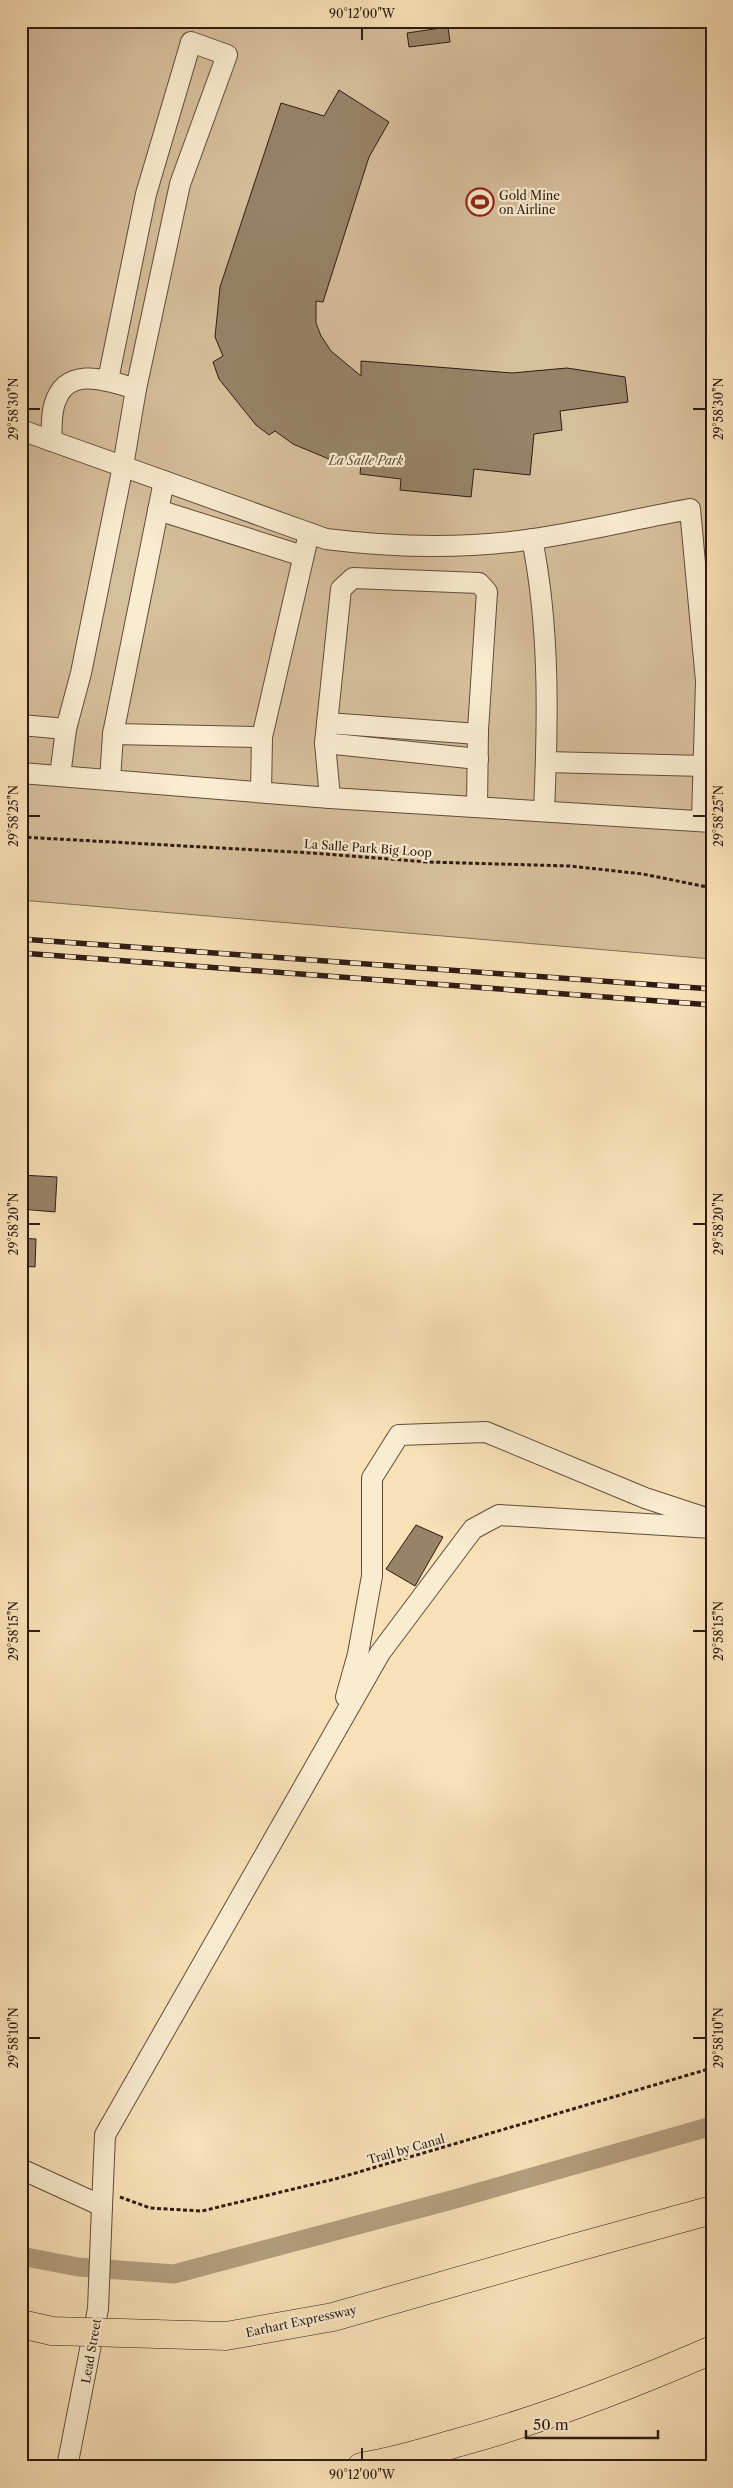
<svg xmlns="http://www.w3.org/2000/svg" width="733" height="2488" viewBox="0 0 733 2488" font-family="'Libre Caslon Text',serif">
<rect width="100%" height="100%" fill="#f8e1b7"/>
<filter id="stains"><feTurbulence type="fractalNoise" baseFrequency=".004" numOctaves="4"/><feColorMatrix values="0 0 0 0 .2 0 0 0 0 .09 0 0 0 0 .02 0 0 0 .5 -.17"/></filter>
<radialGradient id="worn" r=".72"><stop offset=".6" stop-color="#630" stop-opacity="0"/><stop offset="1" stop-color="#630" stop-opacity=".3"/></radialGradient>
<path fill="#d6bf9b" stroke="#826d56" d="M21 21H712V959L21 900Z"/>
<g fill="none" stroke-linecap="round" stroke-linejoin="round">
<path stroke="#b49e7f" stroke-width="19" d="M21 2256 78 2267 174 2274 455 2199 712 2126"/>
</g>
<g fill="#988268" stroke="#2f1b12">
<path d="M448 27 450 42 409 47 407 33Z"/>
<path d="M339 90 389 122 369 157 323 302 316 301V323L321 336 331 351 361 376V361L512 373 567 368 625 377 628 402 560 411 562 430 534 434 530 475 474 469 471 497 400 490 401 479 360 474 361 465 336 462 293 444 275 431 269 435 256 425 219 379 213 362 223 356 215 337 220 287 281 103 324 116Z"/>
<path d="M21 1175 57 1177 55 1212 21 1209Z"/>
<path d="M21 1238 36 1239 35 1267 21 1266Z"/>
<path d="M416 1525 443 1537 415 1586 386 1569Z"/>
</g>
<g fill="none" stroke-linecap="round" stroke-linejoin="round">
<g stroke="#614c3b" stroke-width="22">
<g id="minor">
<path d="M21 430 326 539C390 547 455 549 519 541 576 534 634 519 690 509L706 681 702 821"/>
<path d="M51 441C52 430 51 416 54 406 65 364 107 380 136 389L180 184 227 55 191 42 146 194 108 380"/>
<path d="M158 510 303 556"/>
<path d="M532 539C550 628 548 721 544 811"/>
<path d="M327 723 478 734"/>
<path d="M21 725 66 729"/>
<path d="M113 734 262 737"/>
<path d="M325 743 478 759"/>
<path d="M546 762 704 766"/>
<path d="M21 773 330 798 712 822"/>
<path d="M60 776 66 729 81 673 123 466 136 389"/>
<path d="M110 780 113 734 164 481"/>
<path d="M261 792 262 737 309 533"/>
<path d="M330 798 325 743 341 589 353 578 479 583 487 592 478 730 477 807"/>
<path d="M346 1697 358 1654 372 1576V1478L399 1435 486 1432 645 1498 712 1520"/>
<path d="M21 2169 102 2206 98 2309 67 2467"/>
<path d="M102 2206 105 2135 380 1653 473 1529 499 1515 712 1528"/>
</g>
</g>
<g stroke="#2f1b12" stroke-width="29">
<g id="highway">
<path d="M574 2248 712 2210"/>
<path d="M361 2467C392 2462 423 2453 453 2444 542 2420 627 2387 712 2350"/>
</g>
</g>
<g stroke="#2f1b12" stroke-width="3" stroke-dasharray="4 2.5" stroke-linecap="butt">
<path d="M711 21H712"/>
<path d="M21 837 312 853 428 862 570 866 643 874 712 888"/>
<path d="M21 2137 23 2151"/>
<path d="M120 2197 150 2208 202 2211 335 2179 712 2068"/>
</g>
<use href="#minor" stroke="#faecd0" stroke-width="20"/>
<use href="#highway" stroke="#f8e1b7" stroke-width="28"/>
<g stroke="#2f1b12" stroke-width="5.5">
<g id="rail">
<path d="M21 939 712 989"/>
<path d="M21 953 712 1005"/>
</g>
</g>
<use href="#rail" stroke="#faecd0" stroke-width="4" stroke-dasharray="11" stroke-linecap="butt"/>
<g stroke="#2f1b12" stroke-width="29" stroke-linecap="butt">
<path id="highway-bridge" d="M21 2324 52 2331 226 2336 333 2317 574 2248"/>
</g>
<use href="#highway-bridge" stroke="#f8e1b7" stroke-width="28"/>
</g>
<path fill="none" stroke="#2f1b12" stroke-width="2" d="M362 28V40M28 409H40M693 409H706M28 816H40M693 816H706M28 1224H40M693 1224H706M28 1631H40M693 1631H706M28 2038H40M693 2038H706M362 2448V2460"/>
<defs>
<g id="stadium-ring" transform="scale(1.4375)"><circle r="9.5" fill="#faecd0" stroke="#8f2418" stroke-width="1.5"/><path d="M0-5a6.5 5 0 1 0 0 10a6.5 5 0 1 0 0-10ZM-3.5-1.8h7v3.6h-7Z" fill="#8f2418"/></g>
</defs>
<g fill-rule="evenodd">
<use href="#stadium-ring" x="480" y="202"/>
</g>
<g text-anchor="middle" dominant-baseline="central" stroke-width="4.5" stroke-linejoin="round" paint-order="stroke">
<g font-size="12" fill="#2f1b12" stroke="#faecd0" text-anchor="start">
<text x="499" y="195">Gold Mine<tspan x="499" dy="14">on Airline</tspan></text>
</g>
<g font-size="12" font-style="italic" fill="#614c3b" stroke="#faecd0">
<text x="366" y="460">La Salle Park</text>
</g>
<g font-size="12" fill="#2f1b12" stroke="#faecd0">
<text transform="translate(368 848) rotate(4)">La Salle Park Big Loop</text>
<text transform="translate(406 2149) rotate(-16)">Trail by Canal</text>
<text transform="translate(301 2321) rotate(-12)">Earhart Expressway</text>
<text transform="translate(91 2351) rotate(-80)">Lead Street</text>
</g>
</g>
<rect width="733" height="2488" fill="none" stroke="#f8e1b7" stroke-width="55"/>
<path d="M526 2430v8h132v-8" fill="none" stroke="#2f1b12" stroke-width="2.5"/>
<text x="533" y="2430" font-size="15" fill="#2f1b12" stroke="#faecd0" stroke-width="4" paint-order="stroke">50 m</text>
<rect x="28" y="28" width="678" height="2432" fill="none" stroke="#2f1b12" stroke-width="2"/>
<g font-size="12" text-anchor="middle" fill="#2f1b12">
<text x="362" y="18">90°12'00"W</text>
<text transform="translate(14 409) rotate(-90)" y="4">29°58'30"N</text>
<text transform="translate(719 409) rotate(-90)" y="4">29°58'30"N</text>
<text transform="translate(14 816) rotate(-90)" y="4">29°58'25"N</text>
<text transform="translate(719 816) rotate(-90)" y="4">29°58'25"N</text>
<text transform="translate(14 1224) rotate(-90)" y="4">29°58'20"N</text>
<text transform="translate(719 1224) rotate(-90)" y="4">29°58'20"N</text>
<text transform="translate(14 1631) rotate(-90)" y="4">29°58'15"N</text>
<text transform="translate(719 1631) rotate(-90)" y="4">29°58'15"N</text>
<text transform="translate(14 2038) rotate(-90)" y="4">29°58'10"N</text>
<text transform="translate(719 2038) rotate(-90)" y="4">29°58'10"N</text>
<text x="362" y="2479">90°12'00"W</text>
</g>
<rect width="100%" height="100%" filter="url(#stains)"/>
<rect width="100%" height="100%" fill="url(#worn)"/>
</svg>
